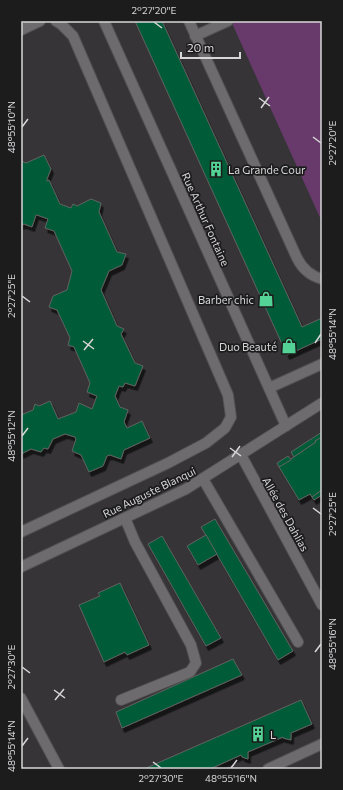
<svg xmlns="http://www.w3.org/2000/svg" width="343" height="790" viewBox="0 0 343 790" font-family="Commissioner,sans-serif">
<defs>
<filter id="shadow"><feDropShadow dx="2.5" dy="4.5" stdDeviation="0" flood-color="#0009"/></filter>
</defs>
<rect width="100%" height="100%" fill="#363437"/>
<path fill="#673a6b" d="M231 21H322V222Z"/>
<g fill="#005c39" stroke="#606361" filter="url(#shadow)">
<path d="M135 21H162L302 327 322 318V339L287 355Z"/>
<path d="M44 155 51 169 47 179V181L49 180 60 204 71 208 73 204 77 206 91 199 101 203 99 212 117 252 126 254 122 265 109 271 101 290 117 326 124 329 121 334 135 363 143 366 135 386 125 383 123 387 119 386 115 396 120 407 128 410 124 422 127 428 142 421 150 438 124 450 121 459 110 455 107 456 103 466 89 472 81 455 72 451 76 439 75 437 65 434 53 439 48 449 44 448 41 452 31 449 21 454V415L33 410 35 404 39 406 50 401 58 419 76 412 79 403 92 409 97 396 87 392 90 383 74 347 68 345 70 338 57 310 49 307 53 296 67 290 72 271 54 231 45 228 48 219 37 215H36L32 227 24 224 21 225V161L26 163Z"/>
<path d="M322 432V437L315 441 316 442 294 457 291 452Z"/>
<path d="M322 437V490L312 497 310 494 299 500 279 467 316 442 315 441Z"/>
<path d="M288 456 291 460 279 467 277 463Z"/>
<path d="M322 490V495L314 500 312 497Z"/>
<path d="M215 519 293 651 278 660 201 527Z"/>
<path d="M206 535 217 554 198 565 187 546Z"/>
<path d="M162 536 221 638 206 646 148 544Z"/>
<path d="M120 583 149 645 127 655 125 652 104 662 79 605 100 596 98 593Z"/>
<path d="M233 659 242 675 122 728 116 712Z"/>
<path d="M301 700 312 724 291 733V740L283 738V737L248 752V759L242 757 241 755 210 769H144Z"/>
</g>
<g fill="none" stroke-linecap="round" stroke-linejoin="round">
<g stroke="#525052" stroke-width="12">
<g id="minor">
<path d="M104 21 286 426"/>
<path d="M189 21 297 258C302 268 311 276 322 279"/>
<path d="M21 30 40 21"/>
<path d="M195 36 228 21"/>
<path d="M269 388 322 364"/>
<path d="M241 455 322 605"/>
<path d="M203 479 298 642"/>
<path d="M21 532 168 463 206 443 225 428 231 417 228 395 73 36 61 24 56 21"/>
<path d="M21 567 186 489 322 403"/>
<path d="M21 698 59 769"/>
<path d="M121 700 190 672 196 663 191 645 135 542 125 518"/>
<path d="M268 769 322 744"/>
</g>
</g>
<use href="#minor" stroke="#6e6b6e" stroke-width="10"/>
</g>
<path fill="none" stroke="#d7d6d8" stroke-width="1.5" d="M154 22 162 28M259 98 270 106M261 108 269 97M22 127 28 119M313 137 321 143M22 296 30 302M83 341 94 349M315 343 321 334M84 350 93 339M22 436 28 428M230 448 241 456M232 457 240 446M313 508 321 514M315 652 321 644M22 667 30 673M54 690 65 698M55 700 64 689M22 746 28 738M153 762 161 768M231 768 237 760"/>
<defs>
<g id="building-bare" transform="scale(1.2)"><path d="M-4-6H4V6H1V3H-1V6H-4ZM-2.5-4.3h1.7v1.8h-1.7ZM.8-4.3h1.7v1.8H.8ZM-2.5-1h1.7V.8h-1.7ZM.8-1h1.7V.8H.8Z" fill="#54d396" stroke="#1d1c1d" stroke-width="2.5" paint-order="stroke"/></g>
<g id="shop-bare" transform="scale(1.2)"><path d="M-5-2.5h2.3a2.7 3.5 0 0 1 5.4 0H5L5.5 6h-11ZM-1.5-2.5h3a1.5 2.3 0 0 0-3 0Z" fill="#54d396" stroke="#1d1c1d" stroke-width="2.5" paint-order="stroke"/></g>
</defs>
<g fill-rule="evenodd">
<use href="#building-bare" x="216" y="169"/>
<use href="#shop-bare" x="266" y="299"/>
<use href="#shop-bare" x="289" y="346"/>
<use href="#building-bare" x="258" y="734"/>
</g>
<g text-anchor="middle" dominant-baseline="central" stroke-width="3.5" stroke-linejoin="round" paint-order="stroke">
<g font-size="11" fill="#d7d6d8" stroke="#1d1c1d" text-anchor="start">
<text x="228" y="169">La Grande Cour</text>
<text x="254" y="299" text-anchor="end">Barber chic</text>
<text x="277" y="346" text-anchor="end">Duo Beauté</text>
<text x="270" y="734">L</text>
</g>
<g font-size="11" fill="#d7d6d8" stroke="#1d1c1d">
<text transform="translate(206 219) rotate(66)">Rue Arthur Fontaine</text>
<text transform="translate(149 492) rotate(-26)">Rue Auguste Blanqui</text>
<text transform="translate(286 514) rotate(61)">Allée des Dahlias</text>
</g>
</g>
<rect width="343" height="790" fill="none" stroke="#1d1c1d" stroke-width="44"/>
<path d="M181 52v6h59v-6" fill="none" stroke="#d7d6d8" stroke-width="2"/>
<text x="187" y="52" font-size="12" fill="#d7d6d8" stroke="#1d1c1d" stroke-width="3" paint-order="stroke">20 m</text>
<rect x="22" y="22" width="299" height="746" fill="none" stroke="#d7d6d8" stroke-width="1.5"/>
<g font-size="10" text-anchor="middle" fill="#d7d6d8">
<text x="154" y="14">2°27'20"E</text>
<text transform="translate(11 127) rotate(-90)" y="4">48°55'10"N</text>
<text transform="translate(332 143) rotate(-90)" y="4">2°27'20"E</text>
<text transform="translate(11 296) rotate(-90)" y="4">2°27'25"E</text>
<text transform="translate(332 334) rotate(-90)" y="4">48°55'14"N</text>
<text transform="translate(11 436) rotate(-90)" y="4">48°55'12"N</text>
<text transform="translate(332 514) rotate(-90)" y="4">2°27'25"E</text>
<text transform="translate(332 644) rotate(-90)" y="4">48°55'16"N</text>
<text transform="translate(11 667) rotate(-90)" y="4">2°27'30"E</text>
<text transform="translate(11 746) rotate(-90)" y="4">48°55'14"N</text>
<text x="161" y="782">2°27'30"E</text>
<text x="231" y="782">48°55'16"N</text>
</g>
</svg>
